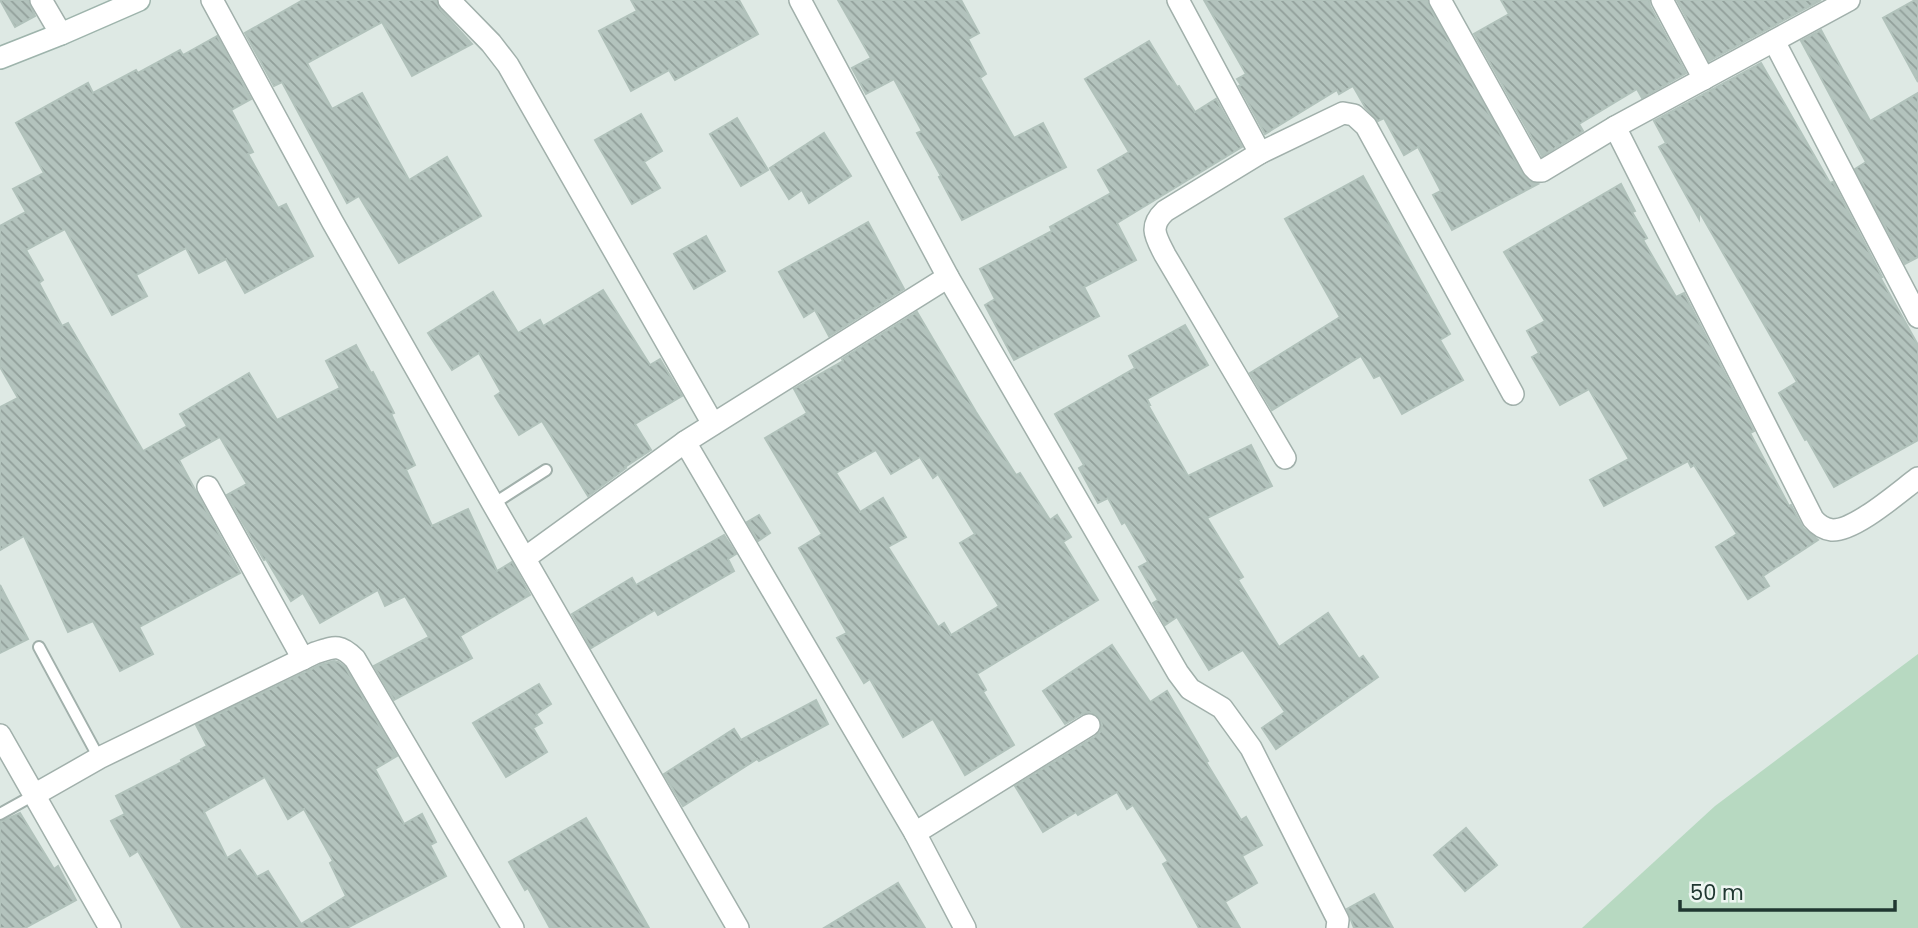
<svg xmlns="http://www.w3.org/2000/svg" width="1918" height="928" viewBox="0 0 1918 928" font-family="Poppins,sans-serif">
<defs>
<pattern id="building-back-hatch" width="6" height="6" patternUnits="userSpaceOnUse" patternTransform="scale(1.75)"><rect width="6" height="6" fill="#b3c3bd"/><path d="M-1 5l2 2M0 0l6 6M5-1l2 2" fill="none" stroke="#919f9a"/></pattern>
</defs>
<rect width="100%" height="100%" fill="#dee9e4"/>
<path fill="#b7d9c1" d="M1918 654V928H1582L1715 806Z"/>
<g fill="url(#building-back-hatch)" stroke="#b1c2bb" stroke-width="2" fill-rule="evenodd">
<path d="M0 0H28L35 16 15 27Z"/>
<path d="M303 0H436L440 9 472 44 412 76 382 22 307 63 332 109 362 93 409 180 447 157 481 216 399 263 359 196 347 203 282 82 274 86 245 33Z"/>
<path d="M631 0H739L758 34 675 80 669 70 631 91 599 31 637 11Z"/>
<path d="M838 0H961L979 33 968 39 986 74 980 78 1014 138 1043 123 1066 167 962 220 939 177 941 176 917 133 922 131 894 79 866 94 852 68 871 58Z"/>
<path d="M1204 0H1427L1429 6 1522 173 1529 181 1538 184 1452 230 1433 195 1441 191 1418 147 1404 155 1384 118 1378 121 1365 107 1353 86 1339 94 1337 90 1265 134 1239 86 1241 85 1237 79 1246 74Z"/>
<path d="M1501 0H1649L1650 6 1686 73 1642 98 1637 89 1579 124 1583 131 1542 156 1474 34 1509 14Z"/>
<path d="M1677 0H1821L1709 61Z"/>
<path d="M1915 0H1918V82L1883 18Z"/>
<path d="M1821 30 1870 121 1918 93V257L1905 264 1855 169 1866 162 1801 41Z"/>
<path d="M217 36 251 99 231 110 253 152 248 154 278 208 286 204 313 256 245 293 226 259 199 273 186 248 136 275 147 296 112 315 65 229 26 250 43 280 39 283 62 326 68 323 143 451 187 426 180 414 249 373 277 420 340 388 326 361 356 345 371 373 373 372 394 413 391 414 415 465 406 470 432 526 468 509 497 571 512 562 530 595 460 636 472 658 394 700 374 666 429 637 405 596 385 606 378 590 320 623 303 593 291 601 266 559 264 560 227 495 247 484 220 437 179 460 240 573 139 627 153 654 120 671 93 621 68 632 24 536 0 550V407L18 398 0 367V226L26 212 13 189 44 173 16 123 88 83 93 93 136 70 138 73 180 50 183 55Z"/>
<path d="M1149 41 1177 87 1179 86 1195 112 1216 99 1242 147 1117 223 1136 260 1084 287 1099 316 1014 360 985 305 995 299 980 269 1052 231 1050 227 1111 193 1098 170 1129 152 1085 79Z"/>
<path d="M1761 63 1830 183 1833 182 1882 277H1880L1918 345V440L1834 487 1807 439 1805 440 1779 393 1797 382 1699 211V219L1659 147 1666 143 1654 121Z"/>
<path d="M641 114 662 151 644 162 660 188 632 204 595 140Z"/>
<path d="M737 118 768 170 741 186 710 134Z"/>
<path d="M824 133 851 176 809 203 802 190 789 199 770 168Z"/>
<path d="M1363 176 1450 334 1440 340 1463 380 1402 414 1380 375 1374 378 1361 356 1272 410 1250 373 1340 317 1285 219Z"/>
<path d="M1621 184 1635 211 1632 212 1647 238 1643 240 1676 297 1684 293 1754 431 1750 433 1789 506 1791 505 1803 528 1818 540 1763 576 1769 586 1748 599 1716 547 1737 534 1694 465 1691 467 1688 461 1604 506 1590 480 1629 459 1589 389 1560 405 1532 357 1539 353 1527 331 1545 321 1504 252Z"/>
<path d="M868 222 904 289 829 336 815 310 804 317 779 272Z"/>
<path d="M706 236 725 271 694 289 674 254Z"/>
<path d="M603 290 650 365 660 359 682 396 635 424 651 450 625 467 626 468 588 496 542 421 519 435 495 396 501 392 479 353 452 370 428 333 493 292 518 333 540 320 543 326Z"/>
<path d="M917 312 976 412 1016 475 1020 473 1050 520 1057 515 1071 537 1063 542 1098 600 977 674 986 690 983 692 1014 745 965 775 933 719 903 737 870 679 864 683 837 638 847 633 799 548 822 534 765 438 807 413 794 389 843 361 842 359ZM876 450 891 474 920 457 933 478 938 474 975 534 960 543 999 606 951 635 944 623 938 627 888 547 906 537 883 498 860 512 836 473Z"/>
<path d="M1185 325 1208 365 1147 399 1150 405H1148L1188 476 1251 445 1272 486 1207 518 1243 577 1238 580 1279 647 1328 613 1359 659 1363 656 1378 677 1276 749 1262 728 1285 712 1243 650 1209 670 1177 617 1165 625 1153 603 1158 600 1139 567 1148 562 1125 522 1122 524 1108 498 1098 503 1079 468 1084 465 1055 414 1135 368 1129 356Z"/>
<path d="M759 515 770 533 758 541 747 522Z"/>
<path d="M724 535 736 554 728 559 734 571 658 615 655 610 591 648 572 614 632 578 636 585Z"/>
<path d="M0 585 28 639 0 653Z"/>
<path d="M1112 645 1150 702 1167 691 1208 761 1206 762 1241 820 1246 817 1262 845 1242 856 1257 883 1225 902 1240 928H1199L1163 864 1168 861 1133 805 1127 809 1117 792 1078 815 1076 812 1043 832 1015 786 1096 736 1100 732 1102 725 1100 719 1096 714 1089 712 1082 714 1065 724 1043 691Z"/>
<path d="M334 661 338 662 345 667 397 756 375 769 404 824 422 814 436 842 430 845 446 876 347 928H182L138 851 130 856 111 821 125 814 116 796 182 762 181 760 207 746 196 725 320 665ZM265 777 288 819 304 809 333 861 330 863 346 896 301 924 268 871 257 877 240 850 227 858 204 812Z"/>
<path d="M539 684 551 704 536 714 542 723 533 728 547 752 506 777 473 723Z"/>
<path d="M816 700 828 724 759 761 757 759 683 806 664 774 734 729 741 740Z"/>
<path d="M20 813 54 869 58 866 76 900 25 928H0V822Z"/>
<path d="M586 818 602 845 649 928H550L528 888 525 890 509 862Z"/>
<path d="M1466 828 1497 865 1465 891 1434 855Z"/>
<path d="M898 883 925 928H824Z"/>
<path d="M1374 894 1393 928H1354L1347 909Z"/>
</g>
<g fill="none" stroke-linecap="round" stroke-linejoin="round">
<g stroke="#a1b0ab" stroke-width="14">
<g id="service">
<path d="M493 504 546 470"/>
<path d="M39 647 99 758"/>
<path d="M0 814 34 795"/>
</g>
</g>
<g stroke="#a1b0ab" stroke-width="24">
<g id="minor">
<path d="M41 0 61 34"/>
<path d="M212 0 332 221 493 504 738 928"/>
<path d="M449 0 491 43 508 65 713 424"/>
<path d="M800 0 948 277 1178 673 1190 689 1222 708 1251 748 1338 920 1337 928"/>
<path d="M1178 0 1260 153"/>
<path d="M1440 0 1533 167 1537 171H1542L1615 127 1849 0"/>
<path d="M1662 0 1704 79"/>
<path d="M1774 41 1918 317"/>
<path d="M1615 127 1813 519C1818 525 1824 529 1832 530 1855 531 1899 492 1918 478"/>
<path d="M948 277 685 442 915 833 965 928"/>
<path d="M1285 458 1165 255C1156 237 1148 227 1165 211L1260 153 1343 113 1354 115 1366 126 1513 394"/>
<path d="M208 487 303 659"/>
<path d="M525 558 685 442"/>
<path d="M0 735 110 928"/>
<path d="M34 795 99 758 315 653C334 647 339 643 355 659L513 928"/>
<path d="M915 833 1089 725"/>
</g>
</g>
<g stroke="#9eb4ac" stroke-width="24">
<path id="secondary" d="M0 58 61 34 139 0"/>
</g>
<use href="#service" stroke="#fff" stroke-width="10"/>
<use href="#minor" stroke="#fff" stroke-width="21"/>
<use href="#secondary" stroke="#fff" stroke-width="21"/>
</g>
<path d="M1680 900v10h215v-10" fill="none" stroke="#203731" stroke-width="3.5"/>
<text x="1690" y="900" font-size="21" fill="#203731" stroke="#eef6f2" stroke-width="5" paint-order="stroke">50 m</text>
</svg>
